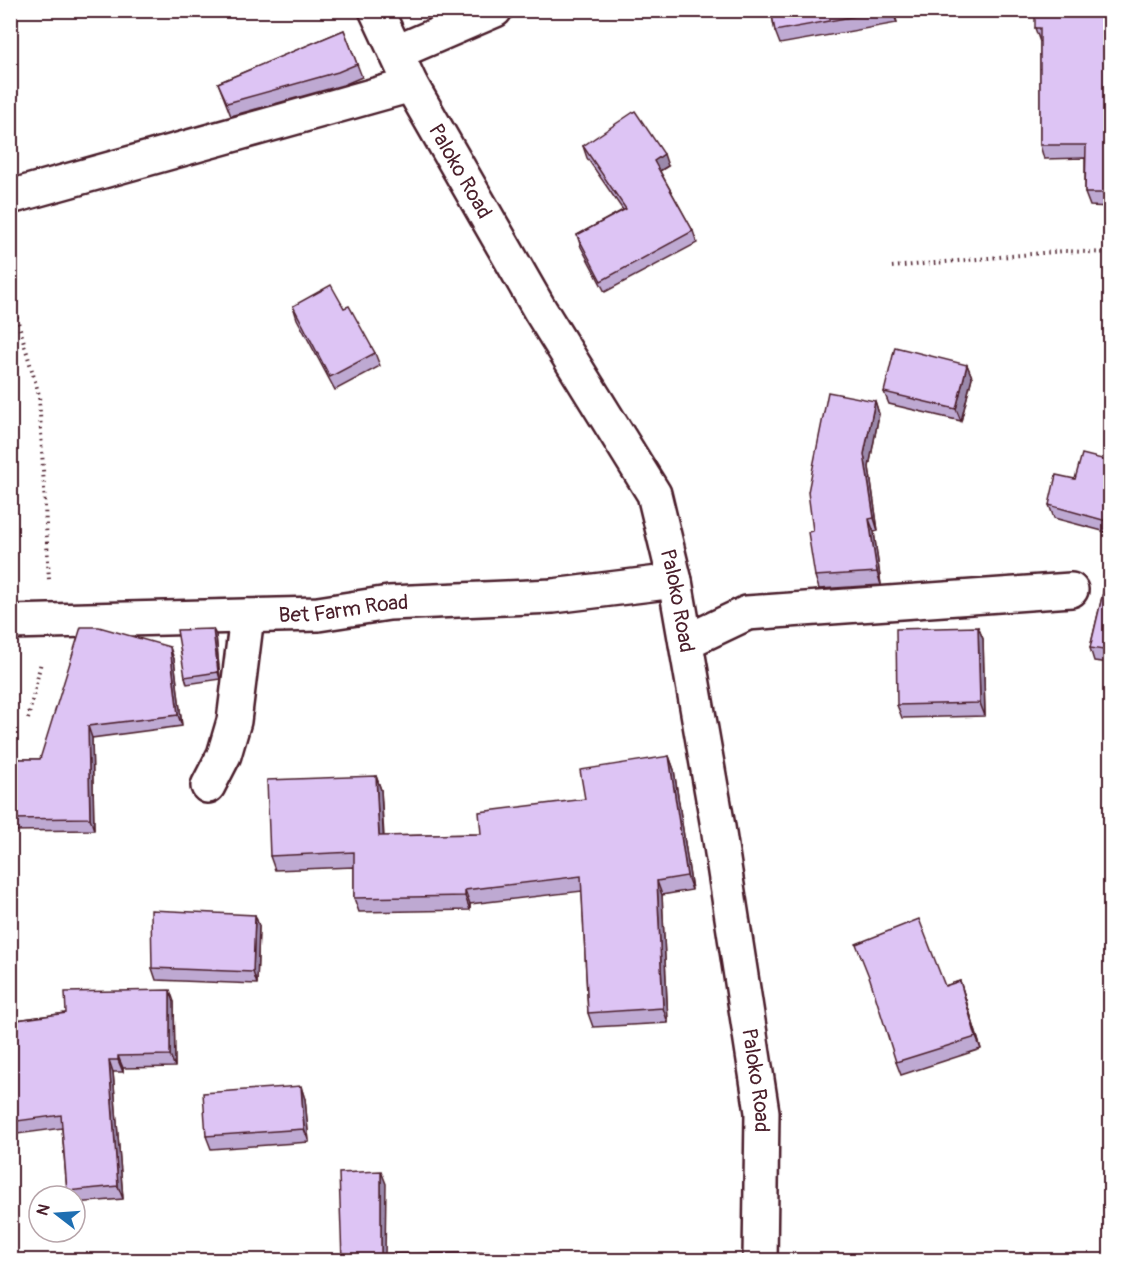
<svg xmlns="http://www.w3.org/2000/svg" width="1121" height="1271" viewBox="0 0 1121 1271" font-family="Pangolin,sans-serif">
<rect width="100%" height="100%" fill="#fff"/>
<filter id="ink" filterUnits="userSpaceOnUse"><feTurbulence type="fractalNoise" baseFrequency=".0167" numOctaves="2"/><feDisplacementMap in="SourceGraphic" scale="12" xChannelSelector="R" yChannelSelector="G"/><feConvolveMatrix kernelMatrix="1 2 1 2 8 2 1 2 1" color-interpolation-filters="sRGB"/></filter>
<g filter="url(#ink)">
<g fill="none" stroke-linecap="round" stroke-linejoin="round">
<g stroke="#4a1f2b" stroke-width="38">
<g id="minor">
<path id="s1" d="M376 10 411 85 540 310 654 494 675 581 718 827 762 1112 760 1260"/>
<path d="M398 55 409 47 495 10"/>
<path d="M10 197 411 85"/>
<path id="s2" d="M10 622 318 614 389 603 553 596 675 581"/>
<path d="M686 642 747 613 1071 590"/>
<path d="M208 786 224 755 234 721 247 616"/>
</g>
</g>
<g stroke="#4a1f2b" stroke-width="4" stroke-dasharray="1.5 4.5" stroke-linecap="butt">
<path d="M892 267 1064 251 1110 253"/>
<path d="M10 294 39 395 49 580"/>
<path d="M28 719 41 662"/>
</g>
<use href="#minor" stroke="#fff" stroke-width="33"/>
</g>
<g fill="#bea9d2" stroke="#4a1f2b" stroke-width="1.5">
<path d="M771 10H894L897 23 780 44 775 31Z"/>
<path d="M1110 10V207L1090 206 1085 193V158L1044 159 1040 145V42L1035 28Z"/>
<path d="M344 30 362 77 343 85 231 116 218 83Z"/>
<path d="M583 146 668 166 660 171 693 231 697 243 605 292 581 247 577 235 623 210 587 158Z"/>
<path d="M293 306 344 308 375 353 380 366 335 390 297 319Z"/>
<path d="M967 365 972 377 961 421 889 404 884 392Z"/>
<path d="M875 401 879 414 869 467 878 531 874 532 881 585 819 589 815 576 813 531Z"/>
<path d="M1110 461V533L1054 518 1049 505 1075 479Z"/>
<path d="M1110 563V663L1094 661 1090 648Z"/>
<path d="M978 627 983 639 985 716 902 718 897 705Z"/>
<path d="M216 635 220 679 187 684 185 677Z"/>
<path d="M174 659 182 726 92 738 94 830 10 831V759H40Z"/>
<path d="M669 756 674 770 692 890 662 895 668 1023 593 1027 588 1013 582 891 470 904V910L359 912 354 898V867L275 870 270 856 376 776 381 790 384 836 481 834 585 799Z"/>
<path d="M255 915 259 926 257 984 156 980 152 968Z"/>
<path d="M960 981 981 1049 901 1075 896 1062 945 986Z"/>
<path d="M174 1002 175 1067 123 1068V1072H113L123 1199 75 1203V1196H69L67 1191 62 1128 10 1135V1021L66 1013Z"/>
<path d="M305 1099 309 1142 211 1149 206 1136Z"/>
</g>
<g fill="#9b89ab" stroke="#4a1f2b" stroke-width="1.5">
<path d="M892 10H894L897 23Z"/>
<path d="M664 154 668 166 658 172 654 161Z"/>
<path d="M967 365 972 377 961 421 956 409Z"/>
<path d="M875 401 879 414 869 467 878 531 874 518 864 454Z"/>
<path d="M869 519 874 532 881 585 877 572Z"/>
<path d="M978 627 983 639 985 716 980 703Z"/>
<path d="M213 629 216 635 220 679 218 672Z"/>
<path d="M170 647 174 659 182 726 178 715Z"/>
<path d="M88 726 92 738 94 830 90 818Z"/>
<path d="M669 756 674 770 692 890 687 876Z"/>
<path d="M376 776 381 790 384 850 379 836Z"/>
<path d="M657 881 662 895 668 1023 663 1008Z"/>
<path d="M465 890 470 904V910L465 896Z"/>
<path d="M255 915 259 926 257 984 253 972Z"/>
<path d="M960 981 964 994 981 1049 976 1037Z"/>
<path d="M170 990 174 1002 175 1067 170 1055Z"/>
<path d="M118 1056 123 1068V1072L118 1060Z"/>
<path d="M109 1060 113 1072 123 1199 118 1186Z"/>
<path d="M301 1086 305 1099 309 1142 304 1129Z"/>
<path d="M381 1171 386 1184 385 1260 381 1254Z"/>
</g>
<g fill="#ddc4f4" stroke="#4a1f2b" stroke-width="1.5">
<path d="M771 10H889L775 31Z"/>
<path d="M1035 10H1110V193H1085L1086 145H1040V28H1035Z"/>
<path d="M344 30 357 64 338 72 227 103 218 83Z"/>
<path d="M635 111 664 154 654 161 693 231 601 281 577 235 626 209 583 146Z"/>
<path d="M331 285 344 308 349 306 375 353 330 377 293 306Z"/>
<path d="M895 347 967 365 956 409 884 392Z"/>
<path d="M828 392 875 401 864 454 874 518 869 519 877 572 815 576 808 532 813 531 808 492Z"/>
<path d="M1082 454 1110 461V522L1049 505 1056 475 1075 479Z"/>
<path d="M1110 563V651L1090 648Z"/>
<path d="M81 627H99L170 647 178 715 88 726 90 818 10 819V759H40Z"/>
<path d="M978 627 980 703 897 705 896 629Z"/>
<path d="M213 629 218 672 185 677 177 630Z"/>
<path d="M669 756 687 876 657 881 663 1008 588 1013 581 876 465 890V896L354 898V852L270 856 267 780 376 776 379 836 481 834 479 812 585 799 580 770Z"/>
<path d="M151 910 255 915 253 972 152 968Z"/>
<path d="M919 919 945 986 960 981 976 1037 896 1062 870 979 856 944Z"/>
<path d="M170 990V1055L118 1056V1060H109L118 1186 67 1191 61 1115 10 1122V1021L66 1013 65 992Z"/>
<path d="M301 1086 304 1129 206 1136 203 1093Z"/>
<path d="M381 1171V1254L516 1252V1260H331H342L339 1173Z"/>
</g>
</g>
<g text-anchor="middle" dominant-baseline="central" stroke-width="4.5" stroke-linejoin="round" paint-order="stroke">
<g font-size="21" fill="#4a1f2b" stroke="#fff">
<text stroke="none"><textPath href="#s1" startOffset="182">Paloko Road</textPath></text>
<text stroke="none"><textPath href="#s1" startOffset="668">Paloko Road</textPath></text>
<text stroke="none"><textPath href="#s2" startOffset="334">Bet Farm Road</textPath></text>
<text stroke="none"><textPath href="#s1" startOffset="1154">Paloko Road</textPath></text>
</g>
</g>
<rect width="1121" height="1271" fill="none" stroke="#fff" stroke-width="36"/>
<rect x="18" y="18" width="1085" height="1235" fill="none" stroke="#4a1f2b" stroke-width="2" filter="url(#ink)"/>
<g transform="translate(57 1214) rotate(287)"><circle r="28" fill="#ffffff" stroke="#b7a5aa" stroke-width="1.5"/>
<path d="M0-4.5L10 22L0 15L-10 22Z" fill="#1f6fb2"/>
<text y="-9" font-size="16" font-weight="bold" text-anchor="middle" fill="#4a1f2b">N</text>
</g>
</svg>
